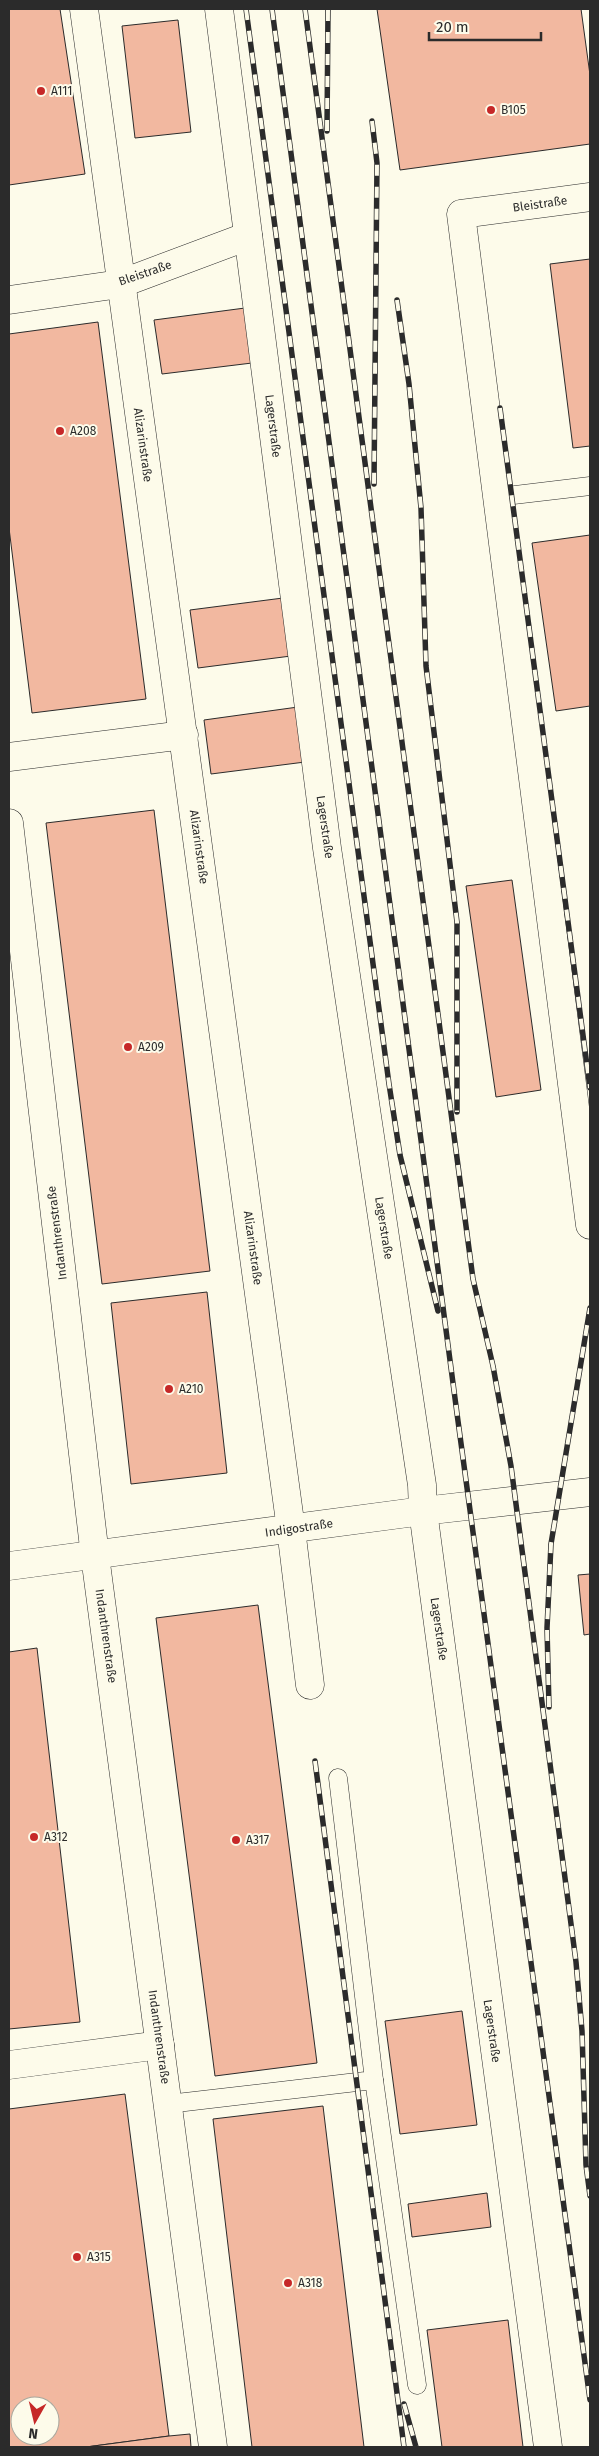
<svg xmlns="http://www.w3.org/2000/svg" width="599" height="2456" viewBox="0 0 599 2456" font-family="'Fira Sans',sans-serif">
<rect width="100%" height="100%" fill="#fdfbea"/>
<g fill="#f2b8a0" stroke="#2b2b2b" fill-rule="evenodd">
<path d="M9 9H60L85 174 9 185Z"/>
<path d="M377 9H581L590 75V144L400 170Z"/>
<path d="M178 20 191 132 135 138 122 26Z"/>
<path d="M590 259V446L573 448 550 264Z"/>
<path d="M245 308 252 363 162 374 154 320Z"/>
<path d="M98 322 146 699 32 713 9 528V334Z"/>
<path d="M590 535V706L556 711 532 543Z"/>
<path d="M283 598 291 656 198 668 190 610Z"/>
<path d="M298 707 305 762 211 774 204 720Z"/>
<path d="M154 810 210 1271 102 1284 46 823Z"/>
<path d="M512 880 541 1090 496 1097 466 886Z"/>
<path d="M207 1292 227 1473 131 1484 111 1303Z"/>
<path d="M590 1574V1634L584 1635 578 1575Z"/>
<path d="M258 1605 317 2063 215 2076 156 1618Z"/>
<path d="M37 1648 80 2022 9 2029V1652Z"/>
<path d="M462 2011 477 2125 400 2134 385 2021Z"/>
<path d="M125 2094 169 2436 86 2447H9V2109ZM20 2406H50V2436H20Z"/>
<path d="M323 2106 364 2447H252L213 2119Z"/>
<path d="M487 2193 491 2227 412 2237 408 2204Z"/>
<path d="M508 2320 523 2447H442L427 2330Z"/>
<path d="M190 2434 191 2447H86L169 2436Z"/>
</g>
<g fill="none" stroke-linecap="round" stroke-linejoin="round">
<g stroke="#2b2b2b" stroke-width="19">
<g id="lane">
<path d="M497 497 590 486"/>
<path d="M374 2080 417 2385"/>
<path d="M168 2104 374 2080 338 1778"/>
</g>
</g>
<g stroke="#2b2b2b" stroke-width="29">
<g id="street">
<path d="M84 9 291 1529 310 1685"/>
<path d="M219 9 327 848 422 1485 423 1511 548 2447"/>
<path d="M590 197 461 214 590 1225"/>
<path d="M9 300 120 284 248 236"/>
<path d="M9 757 184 735"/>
<path d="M9 823 95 1556 213 2447"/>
<path d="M9 1566 423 1511 590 1492"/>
<path d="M9 2065 160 2045"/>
</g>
</g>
<use href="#lane" stroke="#fdfbea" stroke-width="18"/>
<use href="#street" stroke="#fdfbea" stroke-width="28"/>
<g stroke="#2b2b2b" stroke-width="5.5">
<g id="rail">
<path d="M246 9 389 1084 400 1155 438 1311"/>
<path d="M272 9 458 1421 590 2400"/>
<path d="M305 9 473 1279 493 1366 511 1466 576 1962 582 2031 586 2165 590 2196"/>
<path d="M372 121 377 163 374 484"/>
<path d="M327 131 328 9"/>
<path d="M397 300 409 384 421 508 426 666 457 922V1112"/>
<path d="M500 408 590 1088"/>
<path d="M549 1707 547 1628 551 1544 590 1308"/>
<path d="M315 1761 404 2447"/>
<path d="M404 2404 416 2447"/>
</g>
</g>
<use href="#rail" stroke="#fdfbea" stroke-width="4" stroke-dasharray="11" stroke-linecap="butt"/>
</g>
<g fill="#c62828" stroke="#fdfbea" stroke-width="2">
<circle cx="41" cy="91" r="5"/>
<circle cx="491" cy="110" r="5"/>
<circle cx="60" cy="431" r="5"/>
<circle cx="128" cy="1047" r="5"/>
<circle cx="169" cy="1389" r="5"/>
<circle cx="34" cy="1837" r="5"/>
<circle cx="236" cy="1840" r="5"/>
<circle cx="77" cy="2257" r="5"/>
<circle cx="288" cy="2283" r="5"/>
</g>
<g text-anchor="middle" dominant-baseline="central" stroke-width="4" stroke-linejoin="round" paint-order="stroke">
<g font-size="12" fill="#2b2b2b" stroke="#fdfbea" text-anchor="start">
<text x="51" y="91">A111</text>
<text x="501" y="110">B105</text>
<text x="70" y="431">A208</text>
<text x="138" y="1047">A209</text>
<text x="179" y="1389">A210</text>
<text x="44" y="1837">A312</text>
<text x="246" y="1840">A317</text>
<text x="87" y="2257">A315</text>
<text x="298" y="2283">A318</text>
</g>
<g font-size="12" fill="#2b2b2b" stroke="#fdfbea">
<text transform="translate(540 204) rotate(-8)">Bleistraße</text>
<text transform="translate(145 273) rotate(-19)">Bleistraße</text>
<text transform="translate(273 426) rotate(83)">Lagerstraße</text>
<text transform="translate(143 445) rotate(82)">Alizarinstraße</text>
<text transform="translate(325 827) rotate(82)">Lagerstraße</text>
<text transform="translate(199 847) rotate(82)">Alizarinstraße</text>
<text transform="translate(384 1228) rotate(81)">Lagerstraße</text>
<text transform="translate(57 1233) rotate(-97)">Indanthrenstraße</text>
<text transform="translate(253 1248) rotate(82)">Alizarinstraße</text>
<text transform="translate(299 1528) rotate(-8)">Indigostraße</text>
<text transform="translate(439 1629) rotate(82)">Lagerstraße</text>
<text transform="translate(106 1636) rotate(82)">Indanthrenstraße</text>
<text transform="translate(492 2031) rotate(82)">Lagerstraße</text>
<text transform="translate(159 2037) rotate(82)">Indanthrenstraße</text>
</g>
</g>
<rect width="599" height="2456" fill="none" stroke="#2b2b2b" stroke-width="20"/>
<g transform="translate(35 2421) rotate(188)"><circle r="24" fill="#fdfbea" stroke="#a9a89e"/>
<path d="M0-4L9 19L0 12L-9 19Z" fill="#c62828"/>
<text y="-8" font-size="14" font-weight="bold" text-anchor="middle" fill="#2b2b2b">N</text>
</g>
<path d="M429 32v8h112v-8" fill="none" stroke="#2b2b2b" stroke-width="2.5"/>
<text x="436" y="32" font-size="15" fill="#2b2b2b" stroke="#fdfbea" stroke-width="4" paint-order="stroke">20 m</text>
</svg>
